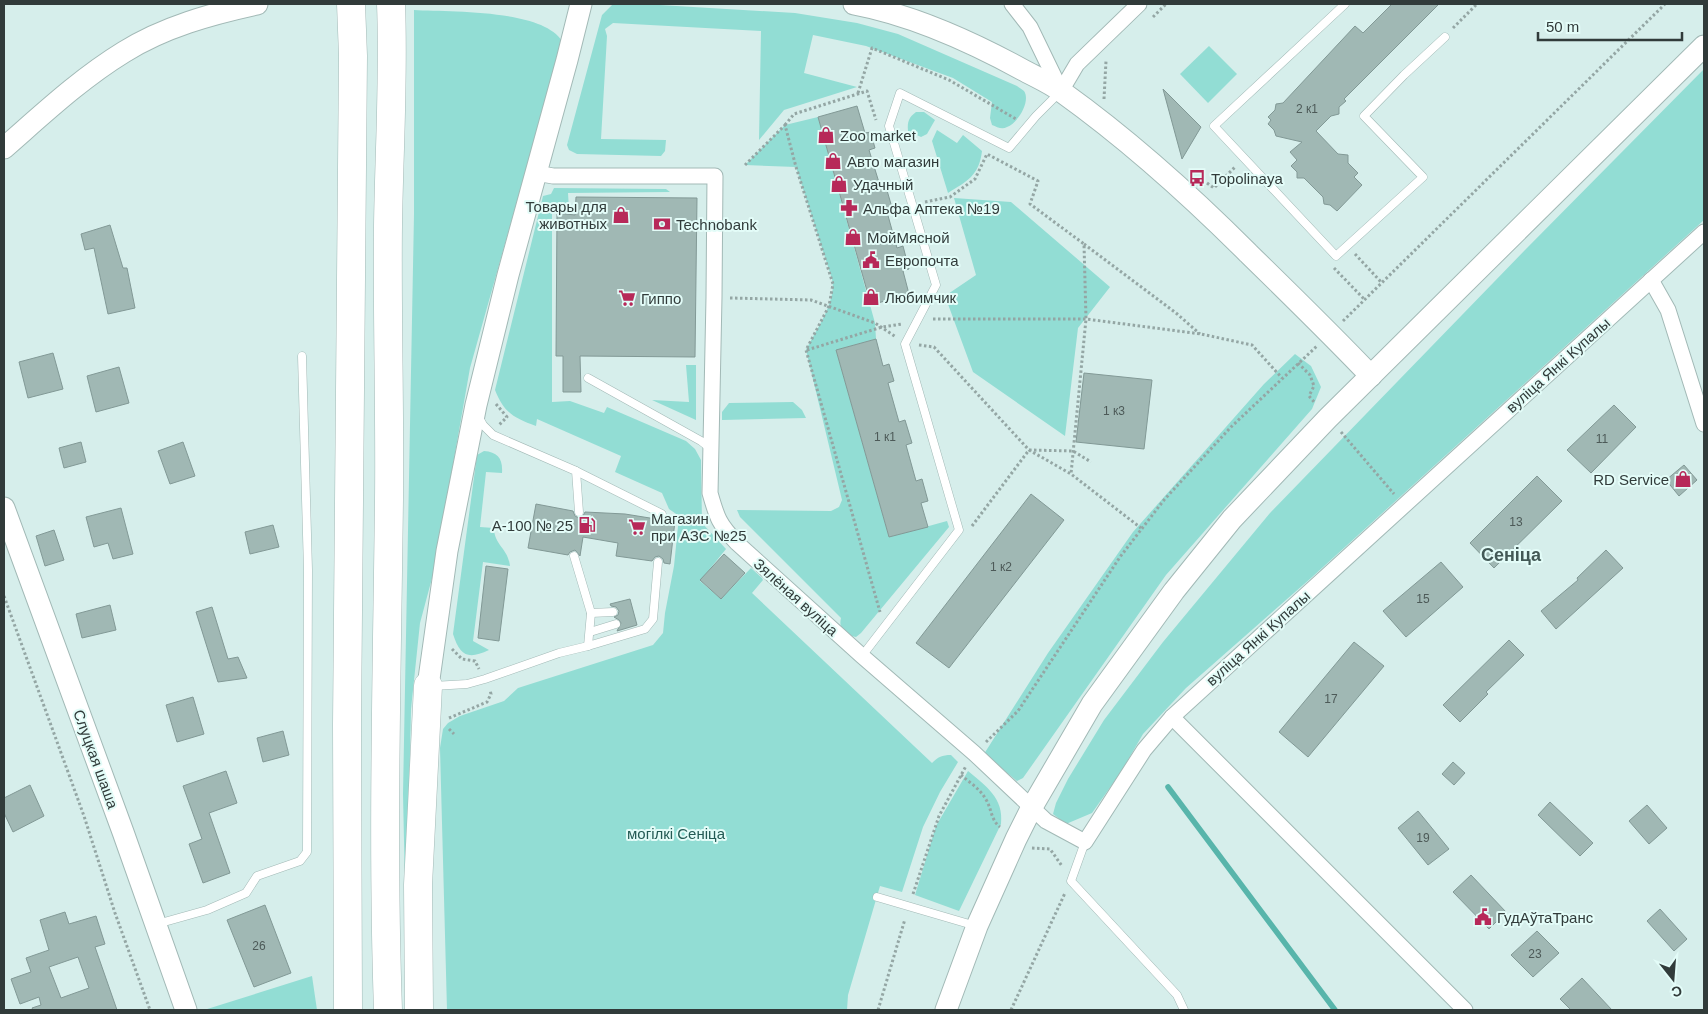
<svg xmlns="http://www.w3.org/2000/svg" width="1708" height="1014" viewBox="0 0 1708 1014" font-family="Helvetica,sans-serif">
<rect width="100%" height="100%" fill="#d6eeeb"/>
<g fill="#92ddd4">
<path d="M613 4H643L795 13 857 23 898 34 1017 86C1019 88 1022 89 1024 91 1031 101 1018 123 1007 127 1002 130 997 127 992 125L990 118 992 102 953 78 866 46 813 35 804 73 857 87 784 110 759 140 761 31 613 23 605 29 607 36 601 139 666 140 665 151 661 156 577 154 569 150 567 145 602 15Z"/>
<path d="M414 10C449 12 542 9 562 41L470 368 435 567 420 623 411 709 406 935 403 794 414 214Z"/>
<path d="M1209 46 1237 74 1208 103 1180 74Z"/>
<path d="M1704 69V220L1311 578 1186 688 1143 734 1121 772 1092 813 1066 824 1053 814 1056 803 1068 779 1104 720 1163 642 1270 513 1525 250Z"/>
<path d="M916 112H924L935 120 927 134 921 137 908 131C907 122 909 117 916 112Z"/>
<path d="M818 117 875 323 876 339 836 350 889 537 947 521 949 527 861 633 856 637C846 635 838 630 841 618L740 517 737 510 831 511 839 507 842 500 806 350C816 330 837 301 832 279L796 167 745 165 785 125Z"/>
<path d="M937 130 957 143 963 135 982 151C979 176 967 181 948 193L932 141Z"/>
<path d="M554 188 666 189 670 192 568 193 569 209H552V402L570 401 604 413 607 407 686 441 695 449 701 460 702 523 726 549 700 581 721 599 751 568 762 578 763 580 752 593 932 763C938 757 942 755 951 755L958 762 940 792 923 827 902 892 880 886 848 995 847 1010H447L440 748 443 729 448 723 460 716 504 701 518 688 653 645 663 633 665 613 674 566 679 516 669 509 662 493 615 472 621 456 537 419 536 426C514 418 504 413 495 390L543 196 551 194Z"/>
<path d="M954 198 1011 202 1110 287 1078 328 1065 436 973 372 945 296 976 275Z"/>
<path d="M1295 354 1311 366 1321 387 1312 409 1166 575 1023 778 1017 781 984 754 1048 653 1133 532 1264 384Z"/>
<path d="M686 365H696V420L652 400 689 402Z"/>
<path d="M793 402 802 410 806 418 722 420V412L729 403Z"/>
<path d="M484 451C498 452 503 459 502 473L486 472 480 527 494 528C494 545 508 548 510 566L483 562 473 641 489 650C468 660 460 656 453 634L477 455Z"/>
<path d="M968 771C986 786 1004 798 1001 824L959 911 915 895 936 826Z"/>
<path d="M312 976 317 1010H204Z"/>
</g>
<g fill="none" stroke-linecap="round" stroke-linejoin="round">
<path stroke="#58b5ab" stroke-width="5.5" d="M1168 787 1335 1010"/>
</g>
<g fill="#a0b8b4" stroke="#829996" fill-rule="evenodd">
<path d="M1392 4H1439L1344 99 1346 101 1339 107V114L1331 116 1316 131 1338 154 1348 155V163L1358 173 1354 177 1362 185 1337 211 1330 205 1324 204 1323 197 1304 178H1297V172L1291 166 1297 160 1290 152 1302 142 1276 136 1274 130 1268 124 1271 120 1268 117 1275 110 1276 104 1283 103 1355 26 1363 33Z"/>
<path d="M1163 89 1201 127 1182 159Z"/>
<path d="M857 106 865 133 871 132 873 141 875 148 869 150 881 189 886 187 893 211 887 212 897 248 903 246 909 269 903 271 909 294 871 305 818 117Z"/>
<path d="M576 197 697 198 695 357 580 356 581 392H563V356H556L557 213 575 215Z"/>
<path d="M110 225 123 268H127L135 308 108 314 94 248 85 250 81 234Z"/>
<path d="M876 339 883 366 889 364 894 381 888 383 899 422 905 420 912 443 906 445 916 481 922 479 928 501 921 503 928 527 889 537 836 350Z"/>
<path d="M53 353 63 389 28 398 19 362Z"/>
<path d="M119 367 129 403 96 412 87 376Z"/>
<path d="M1084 373 1152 380 1144 449 1076 442Z"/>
<path d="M1614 405 1636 427 1591 473 1567 450Z"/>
<path d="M81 442 86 462 64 468 59 448Z"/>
<path d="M183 442 195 476 170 484 158 451Z"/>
<path d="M1684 465 1697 480 1679 496 1666 480Z"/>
<path d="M1537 476 1562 501 1494 568 1470 543Z"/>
<path d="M1031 494 1064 520 949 668 916 643Z"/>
<path d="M536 504 573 511 575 516 579 518 583 516 585 512 625 514 656 519 657 523 662 526 665 525 668 520 675 521 670 564 664 563 663 559 659 556 655 557 652 561 616 556 618 543 583 537 580 556 575 550 570 552 568 555 528 548Z"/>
<path d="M121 508 133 554 113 559 108 543 94 547 86 517Z"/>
<path d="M273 525 279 547 250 554 245 532Z"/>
<path d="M54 530 64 560 45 566 36 536Z"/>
<path d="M1606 550 1623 568 1556 629 1541 611 1578 580 1577 578Z"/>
<path d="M724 554 745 573 721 599 700 580Z"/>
<path d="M1441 562 1463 587 1406 637 1383 611Z"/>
<path d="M486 566 508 569 499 641 478 638Z"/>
<path d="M630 599 637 625 617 631 621 623 619 620 614 617 618 615 619 611 616 607 611 606 610 604Z"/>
<path d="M110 605 116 630 82 638 76 614Z"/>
<path d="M212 607 228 659 238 657 247 678 218 682 196 612Z"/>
<path d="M1509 640 1524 655 1486 692 1488 694 1460 722 1443 705Z"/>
<path d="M1354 642 1384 666 1308 757 1279 732Z"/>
<path d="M193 697 204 734 177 742 166 705Z"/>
<path d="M283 731 289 755 263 762 257 738Z"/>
<path d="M1453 762 1465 773 1454 785 1442 774Z"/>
<path d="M226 771 237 803 209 813 230 873 203 883 189 844 202 839 183 786Z"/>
<path d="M30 785 44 816 13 832 4 813V798Z"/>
<path d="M1550 802 1593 843 1580 856 1538 815Z"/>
<path d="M1647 805 1667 828 1649 844 1629 821Z"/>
<path d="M1418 811 1449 849 1428 865 1398 828Z"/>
<path d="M1471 875 1506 912 1489 929 1453 892Z"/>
<path d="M265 905 291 973 254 987 227 920Z"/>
<path d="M1660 909 1687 939 1674 951 1647 921Z"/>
<path d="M65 912 69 924 96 916 105 944 95 947 117 1010H33L32 1008 41 1005 39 997 20 1004 11 979 31 972 26 958 49 950 40 920ZM78 957 89 988 61 998 49 967Z"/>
<path d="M1537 931 1559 953 1533 977 1511 955Z"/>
<path d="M1582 978 1612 1010H1571L1560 999Z"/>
</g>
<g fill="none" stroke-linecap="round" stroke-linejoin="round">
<g stroke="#a2b9b6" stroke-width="9">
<g id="lane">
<path d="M1345 4 1214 126 1336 256 1423 177 1364 116 1404 75 1445 37"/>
<path d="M588 378 701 441 710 448"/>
<path d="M478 416 483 425 493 435 576 471 579 512"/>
<path d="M576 471 662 514V520"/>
<path d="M574 556 591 613 588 646"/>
<path d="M591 613 613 612"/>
<path d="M590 632 616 624"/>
<path d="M862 656 959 530 905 344 936 285 889 126 900 93 1009 148 1036 116 1060 92"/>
<path d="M433 686 467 684 485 679 559 653 588 646 645 629 653 619 658 562"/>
<path d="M1085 842 1071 881 1177 995 1184 1010"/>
<path d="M877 897 976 926"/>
<path d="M157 924 207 910 246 893 257 876 300 861 307 852 308 570 302 356"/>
</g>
</g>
<g stroke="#a2b9b6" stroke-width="17">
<g id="street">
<path d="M1012 4 1030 27 1061 91"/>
<path d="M1061 91 1077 64 1139 4"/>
<path d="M536 173 553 176H715L714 297 710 493C717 518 719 524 737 543L862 656 974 753 1046 821 1085 842 1144 750 1172 717 1704 232"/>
<path d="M1651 280 1668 310 1704 424"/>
<path d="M1172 717 1465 1010"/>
</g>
</g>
<g stroke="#a2b9b6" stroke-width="23">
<g id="secondary">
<path d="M854 4C913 15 970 41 1023 70 1036 77 1050 83 1062 92 1129 140 1190 195 1248 253 1290 294 1331 334 1371 376"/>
<path d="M4 148C43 114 80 79 124 52 164 27 211 14 257 4"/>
<path d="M4 508 123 832 186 1010"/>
<path d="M428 686 447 551 476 405 508 275 567 60 581 4"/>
<path d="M946 1010 977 926 1016 839 1032 807 1092 704 1174 591 1232 519 1328 418 1704 46"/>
</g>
</g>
<g stroke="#a2b9b6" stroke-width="29">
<g id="highway">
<path d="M348 1010 347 724 353 56 351 4"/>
<path d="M388 1010C382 840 387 670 389 499 390 408 387 317 388 226 389 152 394 78 391 4"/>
<path d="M419 1010 418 885 428 686"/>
</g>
</g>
<g stroke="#94a6a4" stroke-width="3" stroke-dasharray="2.5 2.5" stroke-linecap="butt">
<path d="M1153 17 1166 4"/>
<path d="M1453 28 1477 4"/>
<path d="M858 93 872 48 949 80 1016 119"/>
<path d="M1104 99 1106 61"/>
<path d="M785 125 794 114 867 91 876 120"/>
<path d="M745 165 785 125 796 167 833 284 829 306 806 350 880 612"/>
<path d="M1207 183 1214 188 1235 167"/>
<path d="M925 202 950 197 975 179 987 154 1038 181 1030 204 1084 244 1086 319 1071 474"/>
<path d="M1084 244 1176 313 1200 334"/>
<path d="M1355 254 1382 283"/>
<path d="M1334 268 1365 300"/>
<path d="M730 298 811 300 875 323 896 337"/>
<path d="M933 319H1086L1201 334 1252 345 1282 378"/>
<path d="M1343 321 1665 4"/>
<path d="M919 345 934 347 1029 450 1071 474 1141 528"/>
<path d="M807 350 882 327 902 324"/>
<path d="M1298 363 1310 375 1314 386 1309 396 1315 403"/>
<path d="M496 404 507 417 499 425"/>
<path d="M1341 432 1394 494"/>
<path d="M972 526 1029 450 1073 451 1091 462"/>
<path d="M4 596 84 816 115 913 150 1010"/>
<path d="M452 649 462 659 475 661 479 669"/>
<path d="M449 718 487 702 491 694 490 690"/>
<path d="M449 729 454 734"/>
<path d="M986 742 1018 711 1120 557 1164 500 1231 427 1317 346"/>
<path d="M961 775C969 782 980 789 985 798 992 808 990 819 1000 827"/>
<path d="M1032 848 1050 849 1062 866"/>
<path d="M913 894 939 816 966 766"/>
<path d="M878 1010 905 919"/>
<path d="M1011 1010 1065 893"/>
</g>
<use href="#lane" stroke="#fff" stroke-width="8"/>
<use href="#street" stroke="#fff" stroke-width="15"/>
<use href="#secondary" stroke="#fff" stroke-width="21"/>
<use href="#highway" stroke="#fff" stroke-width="28"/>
</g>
<defs>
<g id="shop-bare" transform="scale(1.35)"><path d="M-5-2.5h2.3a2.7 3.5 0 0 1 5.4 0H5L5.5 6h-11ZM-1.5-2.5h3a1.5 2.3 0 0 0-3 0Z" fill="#b72959" stroke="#e3fcf8" stroke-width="2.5" paint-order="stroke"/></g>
<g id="bus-bare" transform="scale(1.35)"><path d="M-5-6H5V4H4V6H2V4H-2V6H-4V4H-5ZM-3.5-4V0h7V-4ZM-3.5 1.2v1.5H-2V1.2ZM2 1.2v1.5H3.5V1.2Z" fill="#b72959" stroke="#e3fcf8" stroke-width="2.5" paint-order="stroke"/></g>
<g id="pharmacy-bare" transform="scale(1.35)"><path d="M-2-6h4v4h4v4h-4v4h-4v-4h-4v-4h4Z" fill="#b72959" stroke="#e3fcf8" stroke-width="2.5" paint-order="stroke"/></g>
<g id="bank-bare" transform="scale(1.35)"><path d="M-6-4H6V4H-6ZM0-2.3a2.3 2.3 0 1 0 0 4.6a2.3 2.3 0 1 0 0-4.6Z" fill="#b72959" stroke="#e3fcf8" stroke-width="2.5" paint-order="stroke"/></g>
<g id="civic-bare" transform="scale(1.35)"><path d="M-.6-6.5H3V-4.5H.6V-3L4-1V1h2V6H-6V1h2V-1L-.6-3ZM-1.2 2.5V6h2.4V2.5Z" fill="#b72959" stroke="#e3fcf8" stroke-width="2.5" paint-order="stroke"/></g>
<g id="supermarket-bare" transform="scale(1.35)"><path d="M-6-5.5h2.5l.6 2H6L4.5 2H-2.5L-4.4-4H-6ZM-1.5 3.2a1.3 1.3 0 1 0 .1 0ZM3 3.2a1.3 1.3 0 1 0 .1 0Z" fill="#b72959" stroke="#e3fcf8" stroke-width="2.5" paint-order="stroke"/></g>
<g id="fuel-bare" transform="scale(1.35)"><path d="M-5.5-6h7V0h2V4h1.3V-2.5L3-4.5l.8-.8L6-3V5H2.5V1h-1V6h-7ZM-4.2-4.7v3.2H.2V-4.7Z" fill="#b72959" stroke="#e3fcf8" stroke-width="2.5" paint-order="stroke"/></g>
</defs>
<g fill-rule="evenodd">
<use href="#shop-bare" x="826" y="135"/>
<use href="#shop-bare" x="833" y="161"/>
<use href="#bus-bare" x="1197" y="178"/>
<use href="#shop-bare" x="839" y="184"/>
<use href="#pharmacy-bare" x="849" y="208"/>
<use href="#shop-bare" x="621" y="215"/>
<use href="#bank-bare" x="662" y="224"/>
<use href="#shop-bare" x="853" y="237"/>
<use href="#civic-bare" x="871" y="260"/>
<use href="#shop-bare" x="871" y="297"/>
<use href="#supermarket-bare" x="627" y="298"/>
<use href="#shop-bare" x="1683" y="479"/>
<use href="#fuel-bare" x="587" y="525"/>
<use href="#supermarket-bare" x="637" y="527"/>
<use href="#civic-bare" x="1483" y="917"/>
</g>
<g text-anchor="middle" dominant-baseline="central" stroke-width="4" stroke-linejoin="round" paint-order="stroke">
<g font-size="12" fill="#4d5a58">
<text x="1307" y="109">2 к1</text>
<text x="1114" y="411">1 к3</text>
<text x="885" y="437">1 к1</text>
<text x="1602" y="439">11</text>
<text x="1516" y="522">13</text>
<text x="1001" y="567">1 к2</text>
<text x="1423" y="599">15</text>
<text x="1331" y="699">17</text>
<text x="1423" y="838">19</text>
<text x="259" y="946">26</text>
<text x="1535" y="954">23</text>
</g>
<g font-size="15" fill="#313b3a" stroke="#e3fcf8" text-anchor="start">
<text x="840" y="135">Zoo market</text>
<text x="847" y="161">Авто магазин</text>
<text x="1211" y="178">Topolinaya</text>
<text x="853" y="184">Удачный</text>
<text x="607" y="206" text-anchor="end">Товары для<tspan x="607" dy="17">животных</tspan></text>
<text x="863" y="208">Альфа Аптека №19</text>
<text x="676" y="224">Technobank</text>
<text x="867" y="237">МойМясной</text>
<text x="885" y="260">Европочта</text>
<text x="885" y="297">Любимчик</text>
<text x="641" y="298">Гиппо</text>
<text x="1669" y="479" text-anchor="end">RD Service</text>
<text x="651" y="518">Магазин<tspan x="651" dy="17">при АЗС №25</tspan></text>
<text x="573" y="525" text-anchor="end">А-100 № 25</text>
<text x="1497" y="917">ГудАўтаТранс</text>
</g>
<g font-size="15" fill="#313b3a" stroke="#e3fcf8">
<text transform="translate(1558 365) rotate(-42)">вуліца Янкі Купалы</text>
<text transform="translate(796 597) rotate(42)">Зялёная вуліца</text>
<text transform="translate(1258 638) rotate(-42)">вуліца Янкі Купалы</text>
<text transform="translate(96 759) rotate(70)">Слуцкая шаша</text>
</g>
<g font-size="15" fill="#235a54" stroke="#e3fcf8">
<text x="676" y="833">могілкі Сеніца</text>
</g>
<g font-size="18" font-weight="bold" fill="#435956" stroke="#e3fcf8">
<text x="1511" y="555">Сеніца</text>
</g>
</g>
<rect width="1708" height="1014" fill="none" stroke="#313b3a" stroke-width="10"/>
<g transform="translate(1673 979) rotate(163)" stroke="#e3fcf8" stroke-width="4" paint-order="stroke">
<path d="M0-4L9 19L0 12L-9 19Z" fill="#313b3a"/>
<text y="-8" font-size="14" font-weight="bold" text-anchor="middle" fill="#313b3a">С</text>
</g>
<path d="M1538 32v8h144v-8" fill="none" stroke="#313b3a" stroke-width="2.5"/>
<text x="1546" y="32" font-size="15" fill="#313b3a" stroke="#e3fcf8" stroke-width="4" paint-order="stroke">50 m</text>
</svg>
